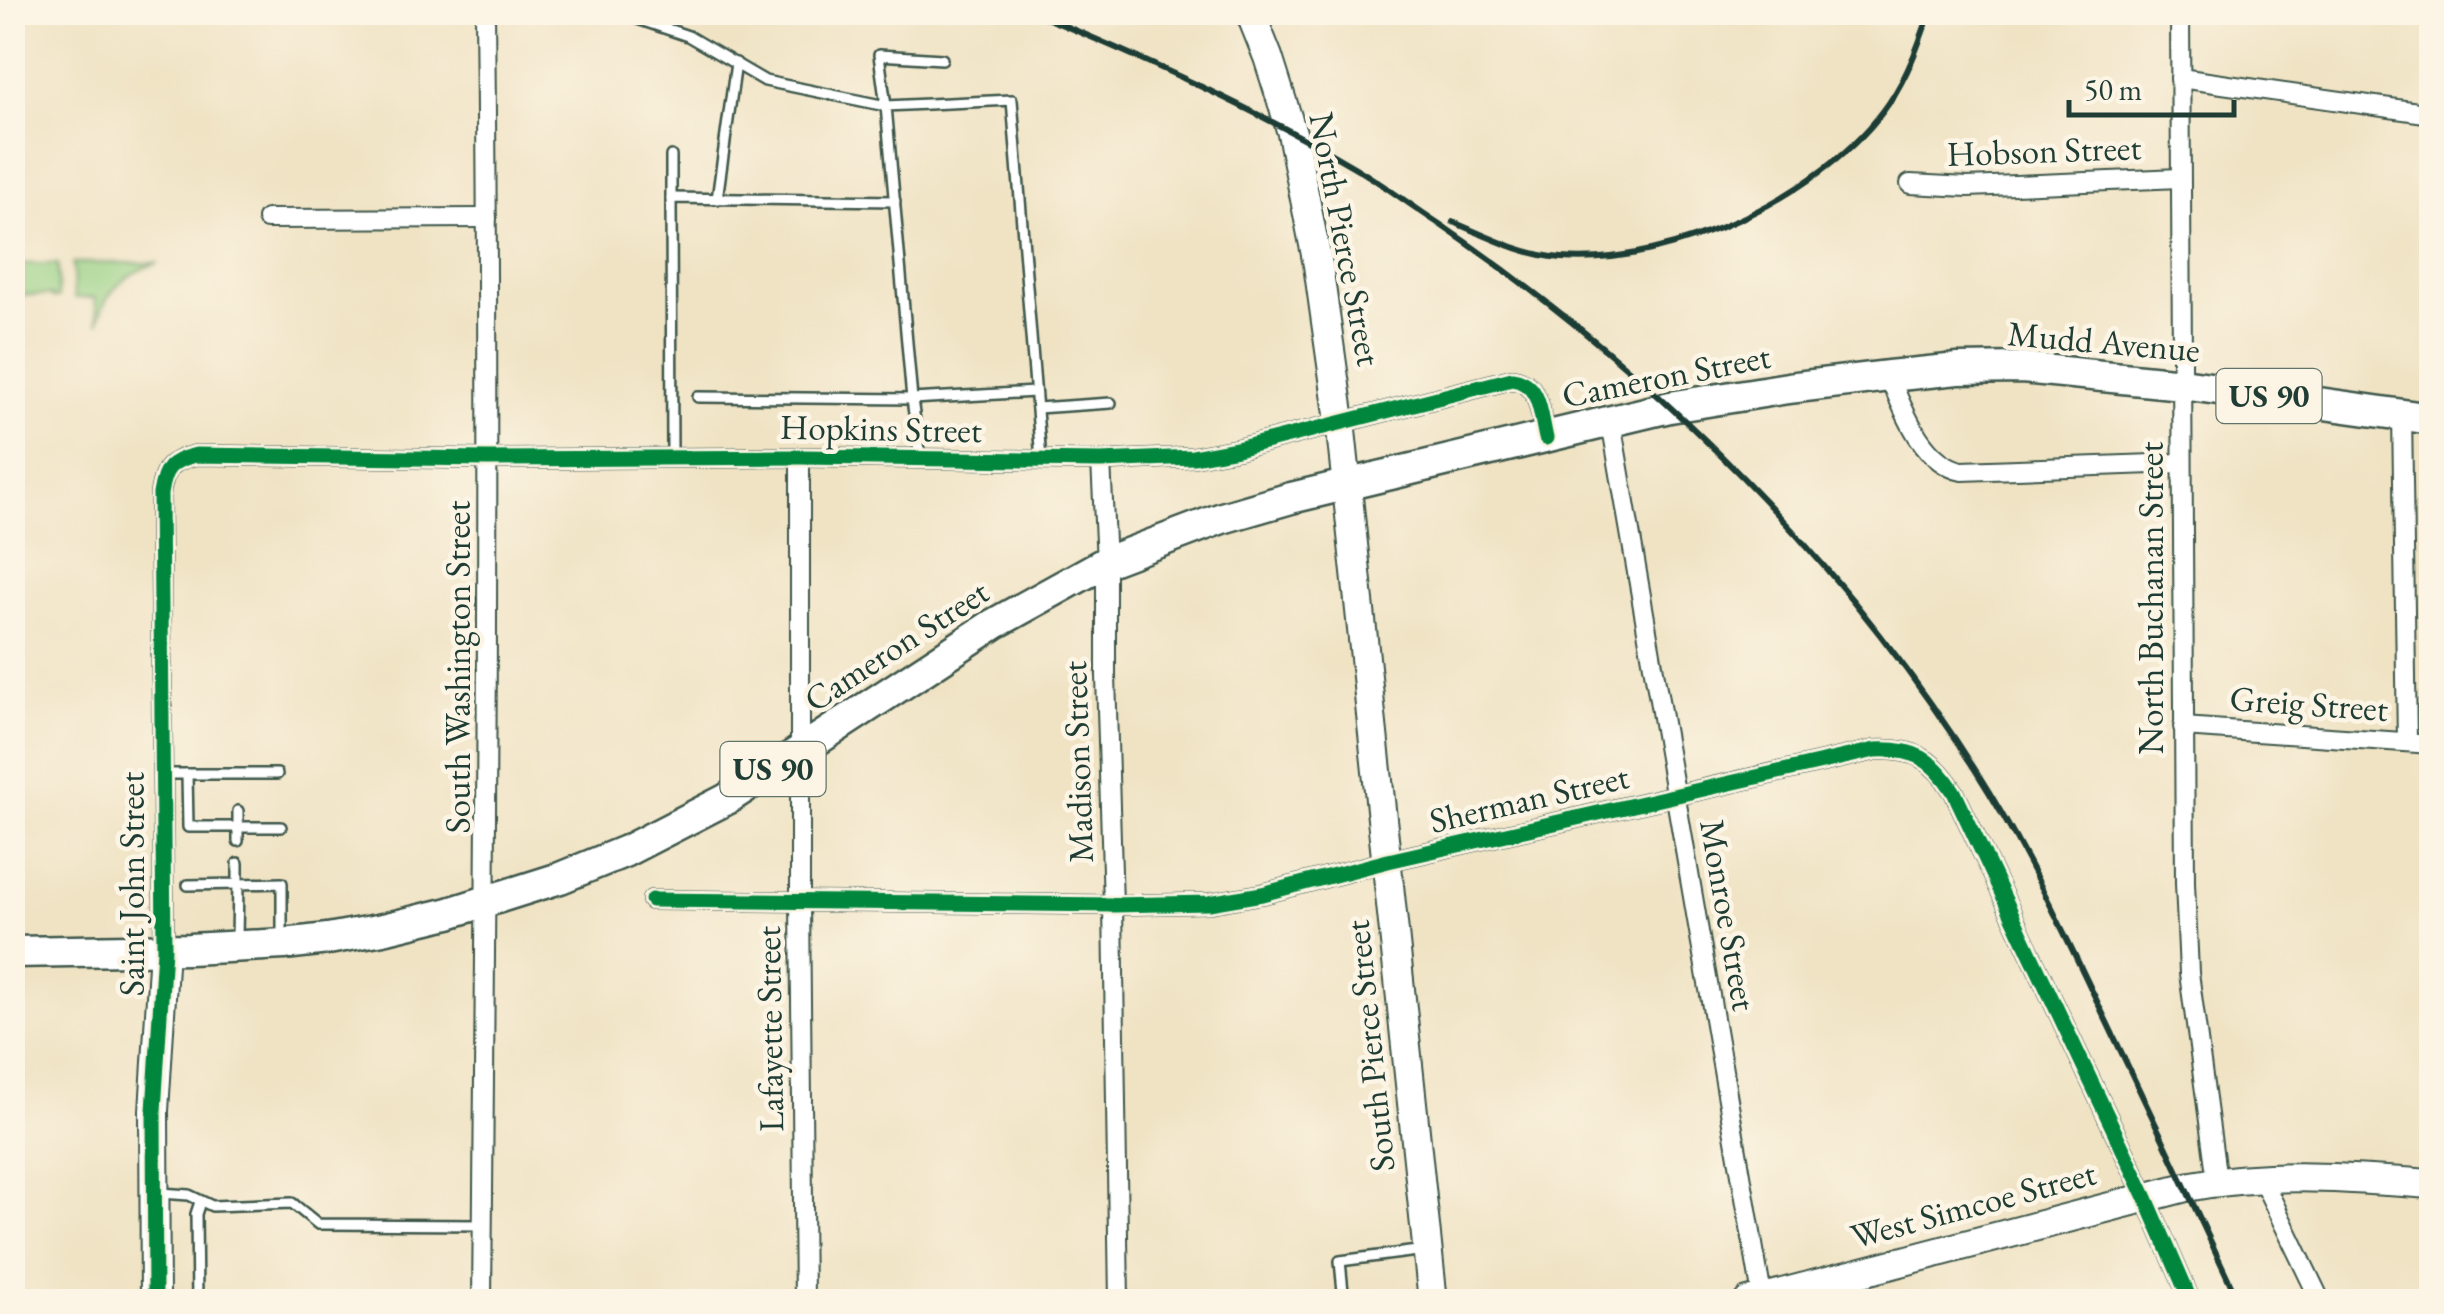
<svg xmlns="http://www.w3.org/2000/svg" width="2444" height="1314" viewBox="0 0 2444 1314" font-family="'EB Garamond',serif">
<rect width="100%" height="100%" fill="#fcf5e5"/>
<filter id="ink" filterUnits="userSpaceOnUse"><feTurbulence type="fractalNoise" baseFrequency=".01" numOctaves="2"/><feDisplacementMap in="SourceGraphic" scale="20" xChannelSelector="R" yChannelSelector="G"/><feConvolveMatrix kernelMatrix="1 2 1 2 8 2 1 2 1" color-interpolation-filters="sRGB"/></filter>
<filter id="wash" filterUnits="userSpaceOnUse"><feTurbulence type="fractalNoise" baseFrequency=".0048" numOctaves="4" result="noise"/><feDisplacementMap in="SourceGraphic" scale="40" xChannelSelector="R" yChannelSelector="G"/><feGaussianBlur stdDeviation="2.25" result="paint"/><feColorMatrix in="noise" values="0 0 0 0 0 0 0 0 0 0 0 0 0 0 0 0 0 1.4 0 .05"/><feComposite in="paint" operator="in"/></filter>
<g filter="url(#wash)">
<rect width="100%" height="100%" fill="#f0e3c4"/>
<g fill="#97d083" stroke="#5b865c" stroke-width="2.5">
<path d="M73 263H159C128 271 103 292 98 325L95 298H74Z"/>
<path d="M13 264H58V298H52V295H13Z"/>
</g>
</g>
<g filter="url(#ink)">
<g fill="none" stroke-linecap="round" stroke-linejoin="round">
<g stroke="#3e564a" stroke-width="14">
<g id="lane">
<path d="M617 12 688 36 765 81 886 106 879 55 942 59"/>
<path d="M671 156V198"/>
<path d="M717 199 736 63"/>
<path d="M1035 392 912 399 886 106 1012 100C1021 220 1031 340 1041 460"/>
<path d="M698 397 912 399 920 458"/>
<path d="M1037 408 1111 403"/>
<path d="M672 456 671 198 895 201"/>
<path d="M162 774H277"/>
<path d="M187 774 188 827H281"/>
<path d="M238 841V811"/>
<path d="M188 885 238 884V863"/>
<path d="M237 939 238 884 282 883V939"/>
<path d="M161 1193 189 1195 212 1206 292 1203 318 1224 482 1225"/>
<path d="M197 1302 196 1214 200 1202"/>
<path d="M1344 1302 1340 1261 1425 1250"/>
</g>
</g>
<g stroke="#3e564a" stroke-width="22">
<g id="street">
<path d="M2180 12 2185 883 2189 973 2217 1181"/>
<path d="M2180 78 2432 114"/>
<path d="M1910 184 1968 187 2180 178"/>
<path d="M267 219 487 218"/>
<path d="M1889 376C1903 409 1922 463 1962 471L2181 463"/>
<path d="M2402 415 2407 741"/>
<path d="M1611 422 1763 1302"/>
<path d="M800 457V901L804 1302"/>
<path d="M1101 461 1106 562V676L1113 905 1119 1302"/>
<path d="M2183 727 2432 744"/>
<path d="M652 900 1113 905 1209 903 1262 894 1388 861 1875 750C1915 748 1933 759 1954 792L2146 1198 2191 1302"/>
<path d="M164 949 160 494C164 468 170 461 196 455L488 459 800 457 1101 461 1193 457 1237 449 1512 379C1541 383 1540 414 1546 438"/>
<path d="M2261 1177 2321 1302"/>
<path d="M482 1302C486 872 490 442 485 12"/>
</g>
</g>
<g stroke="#3e564a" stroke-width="32">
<g id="secondary">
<path d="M1250 12 1268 57 1292 133 1318 265 1340 421 1433 1302"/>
<path d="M155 1302 154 1111 164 949"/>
<path d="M1748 1302 2186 1187C2271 1171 2346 1178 2432 1184"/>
</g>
</g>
<g stroke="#3e564a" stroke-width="35">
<path id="primary" d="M12 952 189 949 284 944 328 939 383 929 449 913 560 878 626 851 727 799 994 624 1106 562 1222 518 1291 498 1670 407 1788 388 1889 376 1958 369 2022 368 2182 384 2432 419"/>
</g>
<use href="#lane" stroke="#fff" stroke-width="9"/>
<use href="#street" stroke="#fff" stroke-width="18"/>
<use href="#secondary" stroke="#fff" stroke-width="28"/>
<use href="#primary" stroke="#fff" stroke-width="30"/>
<g stroke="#1f3d34" stroke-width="6">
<path d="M1032 12C1142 58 1252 107 1354 167 1383 184 1410 205 1438 223 1657 372 1850 565 1989 792 2033 865 2069 943 2106 1020 2151 1114 2195 1207 2239 1302"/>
<path d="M1453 222C1489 237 1523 255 1562 258 1670 267 1828 193 1889 103 1908 75 1919 44 1930 12"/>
</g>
<g stroke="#fcf5e5" stroke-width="21">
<g id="cycleway">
<path d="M652 900 1113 905 1209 903 1262 894 1388 861 1875 750C1915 748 1933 759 1954 792L2146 1198 2191 1302"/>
<path d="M155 1302 154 1111 164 949 160 494C164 468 170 461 196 455L488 459 800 457 1101 461 1193 457 1237 449 1512 379C1541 383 1540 414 1546 438"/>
</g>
</g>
<use href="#cycleway" stroke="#00873e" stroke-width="15"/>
</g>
</g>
<g text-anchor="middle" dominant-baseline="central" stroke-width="9" stroke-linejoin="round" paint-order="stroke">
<g fill="#fcf5e5" stroke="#617469" stroke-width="2.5">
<rect x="2216.5" y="369" width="105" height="54" rx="8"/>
<rect x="720.5" y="742" width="105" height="54" rx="8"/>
</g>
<g font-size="32" font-weight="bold" fill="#1f3d34">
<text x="2269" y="396">US 90</text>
<text x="773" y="769">US 90</text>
</g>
<g font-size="35" fill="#1f3d34" stroke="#fcf5e5">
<text transform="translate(2044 150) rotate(-2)">Hobson Street</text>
<text transform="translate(1346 239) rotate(79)">North Pierce Street</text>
<text transform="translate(2104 341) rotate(5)">Mudd Avenue</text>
<text transform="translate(1666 375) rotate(-11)">Cameron Street</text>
<text transform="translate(881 428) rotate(1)">Hopkins Street</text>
<text transform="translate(2150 598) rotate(-90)">North Buchanan Street</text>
<text transform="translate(896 645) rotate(-33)">Cameron Street</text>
<text transform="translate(457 667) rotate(-90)">South Washington Street</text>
<text transform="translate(2309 703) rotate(4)">Greig Street</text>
<text transform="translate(1077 762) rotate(-92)">Madison Street</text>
<text transform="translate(1529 798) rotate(-13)">Sherman Street</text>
<text transform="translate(131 884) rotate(-90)">Saint John Street</text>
<text transform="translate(1729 915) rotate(80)">Monroe Street</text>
<text transform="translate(769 1029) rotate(-91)">Lafayette Street</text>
<text transform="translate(1369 1046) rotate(-96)">South Pierce Street</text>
<text transform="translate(1973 1204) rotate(-15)">West Simcoe Street</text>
</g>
</g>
<rect width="2444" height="1314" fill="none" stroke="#fcf5e5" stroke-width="50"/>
<path d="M2069 100v15h165v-15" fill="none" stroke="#1f3d34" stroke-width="5"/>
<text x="2084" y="100" font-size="30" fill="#1f3d34" stroke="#fcf5e5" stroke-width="8" paint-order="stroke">50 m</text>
</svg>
